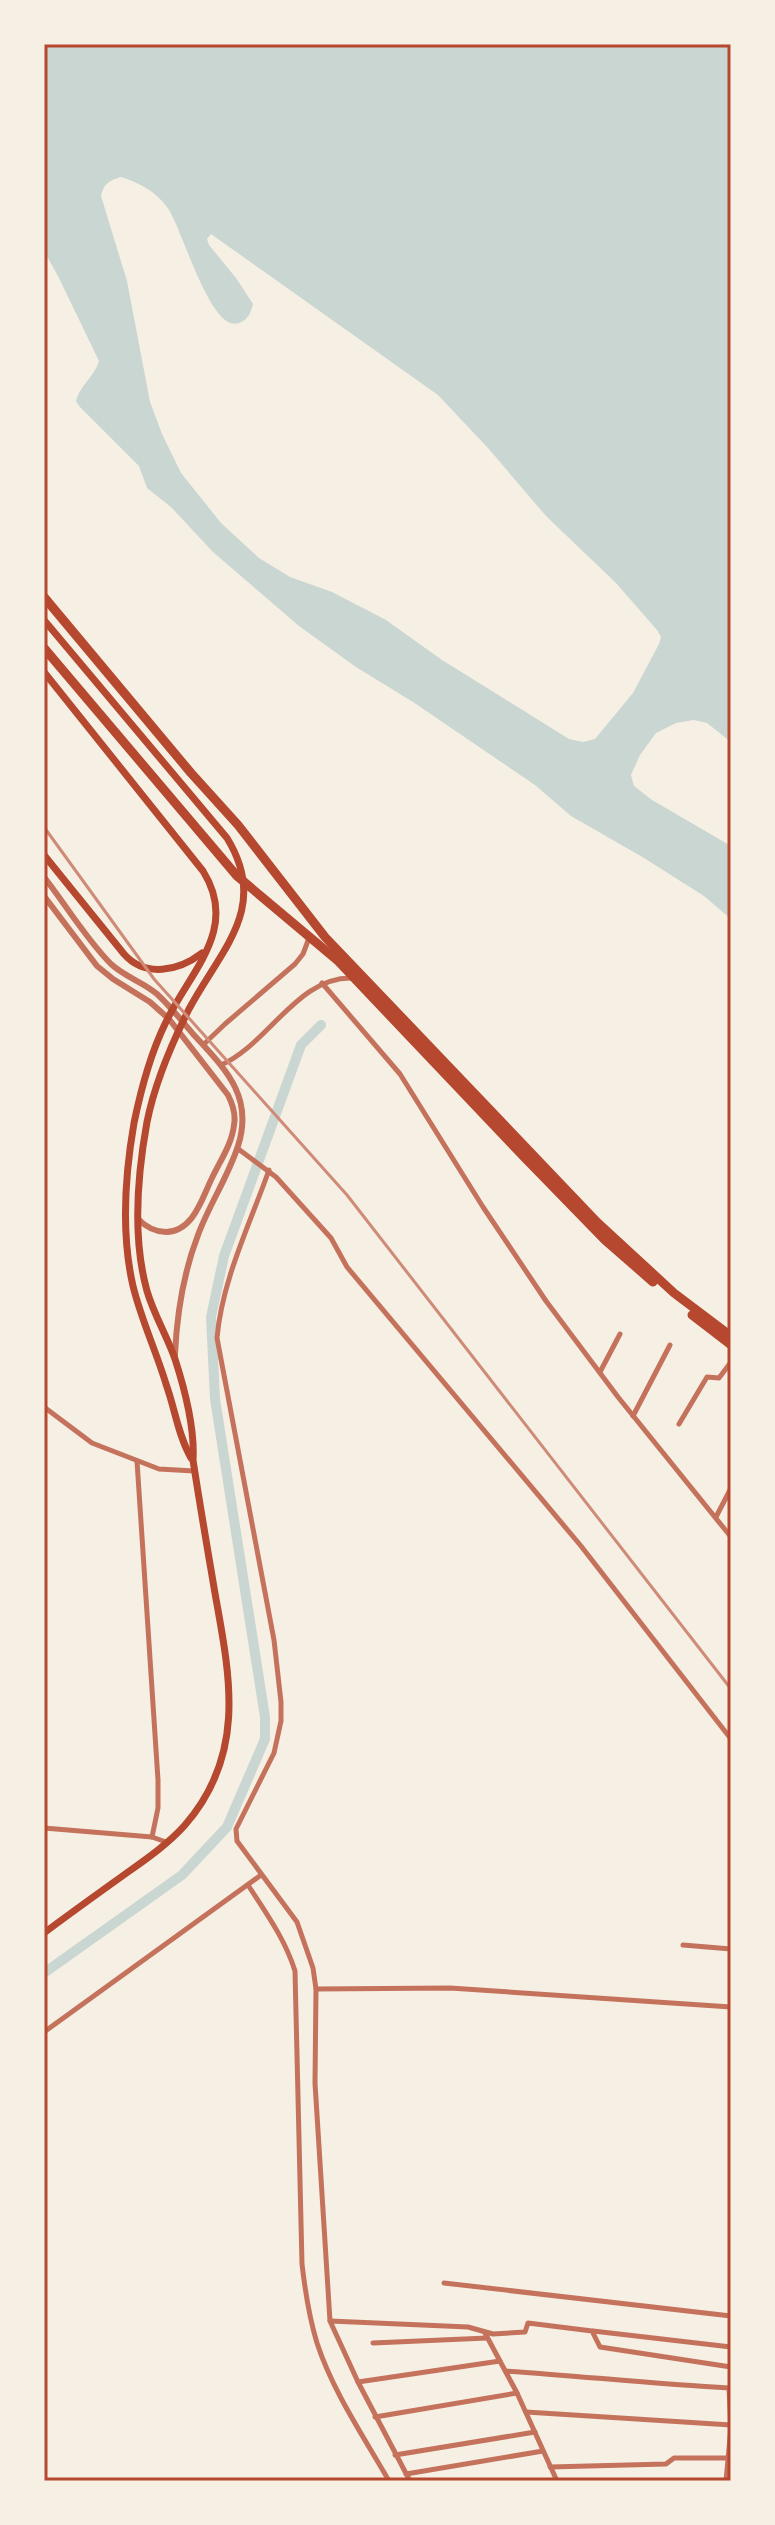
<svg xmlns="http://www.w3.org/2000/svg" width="775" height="2525" viewBox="0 0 775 2525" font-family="Raleway,sans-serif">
<rect width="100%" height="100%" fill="#f6efe4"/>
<path fill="#c9d6d2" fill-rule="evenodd" d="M44 44H731V742L707 723 694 720 676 723 656 733 640 755 631 775 634 786 652 800 731 846V919L704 896 644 858 571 816 535 785 413 702 356 667 299 626 213 552 171 507 147 488 139 466 79 406 76 401C80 385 95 376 99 361L58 276 44 251ZM121 177C140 183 155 191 167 207 182 226 210 334 239 323 248 320 251 312 253 304L236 278 209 245 207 239 211 234 438 395 488 448 546 516 616 583 657 630 661 637 659 644 633 693 595 739 583 742 569 739 442 660 386 620 332 592 290 577 259 558 221 523 181 473 162 434 150 402 127 281 101 196C104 183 109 181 121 177Z"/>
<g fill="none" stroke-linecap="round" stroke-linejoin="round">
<path stroke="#c9d6d2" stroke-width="10" d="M44 1973 182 1875 227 1827 265 1739V1717L215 1399 211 1317 224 1256 301 1045 321 1025"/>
<g stroke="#c5725c" stroke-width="5">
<path d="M322 983 400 1074 483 1207 546 1301 618 1397 731 1537"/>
<path d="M203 1045 225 1024 295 964 303 954 309 938"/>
<path d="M221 1065C269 1044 298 975 354 978"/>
<path d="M237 1148 276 1177 331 1238 347 1267 581 1546 731 1739"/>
<path d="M269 1170C250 1224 222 1280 217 1338L274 1640 281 1702V1721L274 1753 236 1829 237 1841 297 1922 313 1968 316 1989 315 2083 330 2321 358 2382 410 2481"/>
<path d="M600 1372 620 1334"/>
<path d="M44 1407 92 1443 159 1469 194 1471"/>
<path d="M633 1416 670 1345"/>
<path d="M679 1424 707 1377 719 1378 731 1362"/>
<path d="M137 1461 158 1780V1808L152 1837"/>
<path d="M716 1517 731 1488"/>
<path d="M44 1828 152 1837 166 1842"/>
<path d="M248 1885C266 1913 285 1939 295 1971L302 2264C305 2290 309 2317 317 2343 333 2392 364 2437 389 2481"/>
<path d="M683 1945 731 1949"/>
<path d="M316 1989 450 1988 731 2007"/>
<path d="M44 2032 261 1875"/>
<path d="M444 2283 731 2316"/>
<path d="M330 2321 468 2327 493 2334 525 2332 528 2323 592 2331 600 2347 731 2367"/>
<path d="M593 2331 731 2347"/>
<path d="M485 2333 517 2393 557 2481"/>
<path d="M373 2343 487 2338"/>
<path d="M506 2371C581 2376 654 2384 729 2388L731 2427 726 2481"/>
<path d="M358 2382 500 2361"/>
<path d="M526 2412 731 2425"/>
<path d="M375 2417 517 2393"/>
<path d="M395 2455 535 2432"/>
<path d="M550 2467 666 2464 674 2458H728"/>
<path d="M406 2474 543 2451"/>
</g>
<g stroke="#c5725c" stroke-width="6">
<path d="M44 877C66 905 86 939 111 964 125 977 143 982 157 994 170 1006 182 1021 194 1035 225 1069 254 1096 238 1146 228 1177 209 1205 198 1235 183 1274 177 1312 175 1354"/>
<path d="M44 896 97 966 113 979 150 1002 169 1019 228 1095C233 1105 236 1115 234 1125 232 1144 220 1161 212 1178 202 1198 194 1231 166 1232 154 1232 146 1227 138 1219"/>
</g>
<g stroke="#b5482f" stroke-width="7">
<path d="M44 620 227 838C270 908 221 949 189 1009 171 1045 155 1082 147 1122 137 1177 132 1237 147 1291 154 1315 167 1336 175 1359 185 1390 195 1427 193 1460 200 1506 208 1552 216 1599 231 1681 245 1756 185 1825 169 1843 148 1858 128 1872 100 1892 72 1912 44 1933"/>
<path d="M44 672 203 871C240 930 189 972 165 1024 150 1055 141 1089 134 1123 125 1175 121 1234 133 1286 141 1319 156 1351 166 1384 175 1409 178 1435 191 1458"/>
<path d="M44 855 124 954C145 978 179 971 202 953"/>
</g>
<g stroke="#b5482f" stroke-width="9">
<path d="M44 597 191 773 238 825 325 937 597 1222 674 1293 731 1336"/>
<path d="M44 648 237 876 337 960 524 1157 605 1240 653 1282"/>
<path d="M692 1315 731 1345"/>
</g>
<path stroke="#cf8b77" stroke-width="3" d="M44 827 154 979 347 1195 731 1689"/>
</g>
<rect width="775" height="2525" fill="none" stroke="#f6efe4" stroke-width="92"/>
<rect x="46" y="46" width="683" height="2433" fill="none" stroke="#b5482f" stroke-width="3"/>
</svg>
